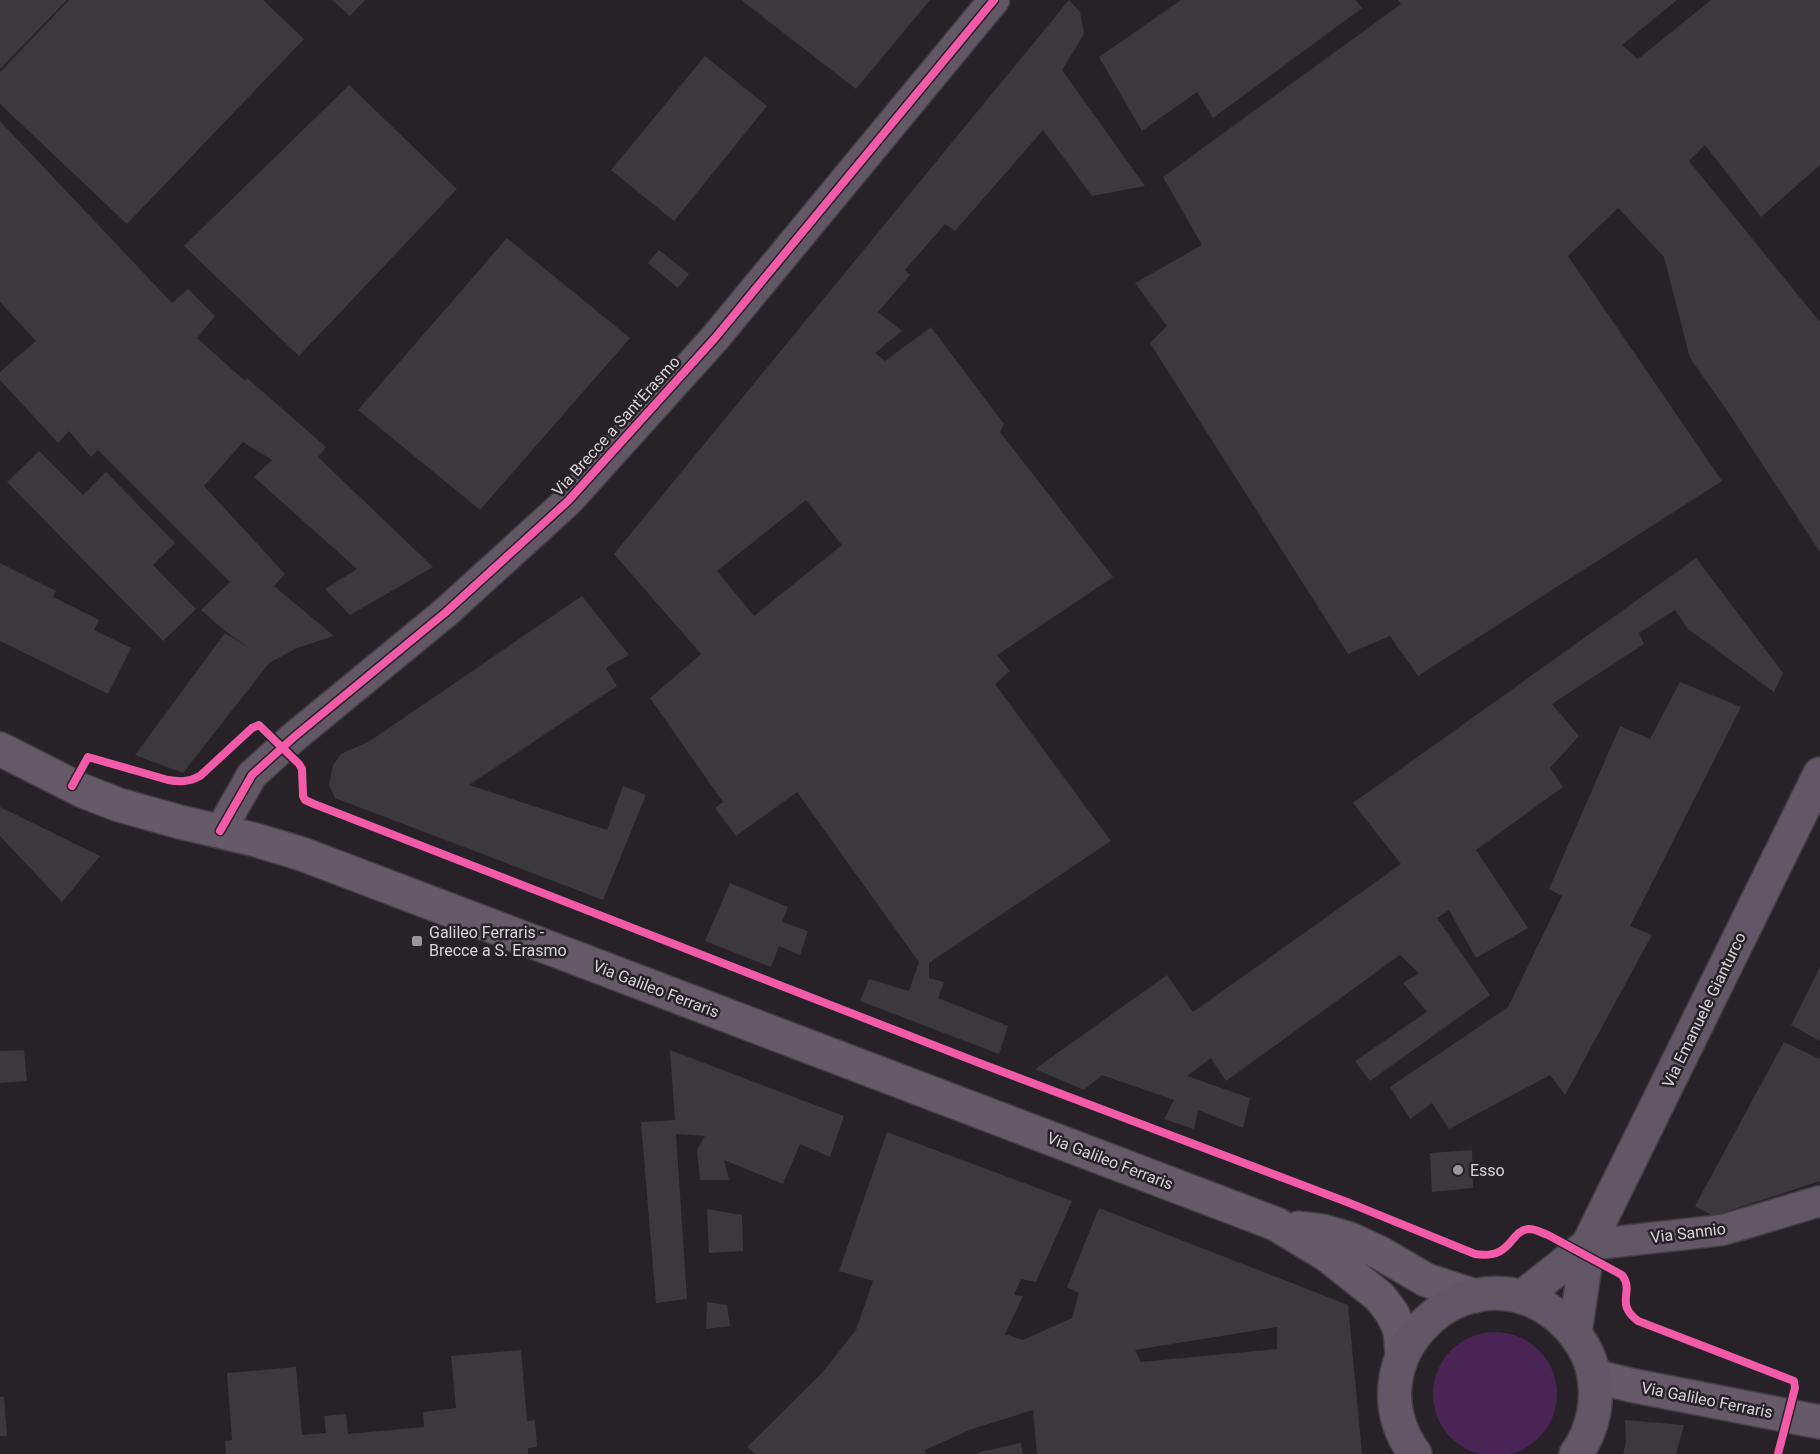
<svg xmlns="http://www.w3.org/2000/svg" width="1820" height="1454" viewBox="0 0 1820 1454" font-family="Roboto,sans-serif">
<rect width="100%" height="100%" fill="#262227"/>
<circle fill="#4a2455" cx="1495" cy="1394" r="62"/>
<g fill="#3c393d" fill-rule="evenodd">
<path d="M0 0H67L0 69Z"/>
<path d="M69 0H263L304 39 127 224 0 104V72Z"/>
<path d="M332 0H365L350 16Z"/>
<path d="M741 0H930L856 89Z"/>
<path d="M1069 0 1080 12 1084 34 1062 70 1145 186 1092 196 1043 130 955 231 945 224 905 270 910 275 878 312 902 331 875 353 885 361 931 327 1004 424 1000 432 1113 577 997 655 1010 671 995 684 1111 841 929 963V978L944 982 938 998 1008 1026 999 1054 860 1001 869 979 909 991 919 962 797 792 736 836 715 808 723 802 650 698 701 654 614 554ZM806 500 842 545 754 616 717 571Z"/>
<path d="M1181 0H1356L1362 8 1213 118 1197 92 1142 131 1099 57Z"/>
<path d="M1398 0H1677L1622 45 1638 59 1711 0H1820V165L1761 217 1705 145 1689 161 1820 322V552L1726 409 1690 358 1664 257 1618 208 1568 256 1722 481 1418 676 1390 636 1348 654 1150 343 1167 326 1135 283 1202 245 1163 177 1401 4Z"/>
<path d="M705 56 767 106 674 221 611 170Z"/>
<path d="M349 85 457 189 299 356 184 246Z"/>
<path d="M0 121 172 303 188 289 215 316 197 338 245 381 247 378 326 447 318 457 433 567 350 615 325 589 357 569 254 477 272 460 243 442 204 486 285 574 274 586 334 636 297 648 269 663 183 773 135 755 225 633 249 648 225 631 201 610 230 582 98 450 91 457 69 431 58 443 0 380V372L36 341 0 302Z"/>
<path d="M507 238 630 338 480 510 358 410Z"/>
<path d="M659 250 689 274 678 288 648 263Z"/>
<path d="M39 451 83 495 106 472 175 543 153 565 196 609 163 641 7 482Z"/>
<path d="M1696 558 1783 673 1774 692 1688 629 1675 610 1639 633 1644 644 1552 704 1579 736 1550 768 1563 787 1476 850 1528 928 1476 958 1449 910 1437 918 1490 995 1370 1081 1355 1061 1427 1012 1403 983 1419 973 1400 955 1226 1081 1211 1058 1187 1076 1250 1098 1243 1128 1198 1110 1194 1129 1164 1119 1174 1100 1102 1075 1084 1090 1035 1069 1167 975 1193 1012 1401 864 1353 803Z"/>
<path d="M0 563 56 591 53 597 99 620 94 630 131 648 108 694 0 641Z"/>
<path d="M582 596 629 655 606 668 617 686 469 785 607 830 623 786 646 795 603 900 335 798 329 785 333 765 341 754 370 741Z"/>
<path d="M1680 682 1741 707 1630 926 1652 935 1565 1095 1550 1075 1449 1129 1432 1103 1410 1119 1390 1087 1508 1007 1562 896 1549 889 1620 726 1650 739Z"/>
<path d="M0 807 100 856 62 902 0 836Z"/>
<path d="M730 883 788 907 782 922 808 931 800 955 779 946 771 967 705 941Z"/>
<path d="M1820 967V1041L1791 1025Z"/>
<path d="M1784 1042 1820 1059V1181L1713 1216 1695 1206Z"/>
<path d="M24 1050 27 1081 0 1083V1051Z"/>
<path d="M670 1050 844 1116 830 1157 800 1144 783 1184 724 1160 729 1180H700L697 1150 705 1136 676 1134 687 1299 656 1303 641 1122 675 1120Z"/>
<path d="M887 1132 1072 1201 1036 1282 1021 1279 1014 1295 1023 1296 1005 1334 1023 1340 1072 1318 1079 1293 1067 1287 1099 1208 1348 1305 1362 1454H1037L1033 1410 972 1429 925 1450 926 1454H755L747 1447 822 1373 856 1330 873 1281 839 1271ZM1277 1327V1349L1141 1362 1135 1350Z"/>
<path d="M1472 1150 1473 1188 1432 1192 1430 1153Z"/>
<path d="M707 1209 742 1215 743 1251 709 1253Z"/>
<path d="M707 1302 727 1305 730 1326 706 1329Z"/>
<path d="M521 1350 527 1421 535 1420 537 1447 528 1448V1454H226L225 1441 232 1440 227 1373 296 1367 302 1435 326 1433 324 1416 346 1414 348 1434 424 1427 423 1412 456 1408 451 1356Z"/>
<path d="M0 1397H4L7 1436H0Z"/>
<path d="M1625 1420 1684 1425 1676 1454H1623L1626 1442Z"/>
<path d="M1021 1443 1023 1454H976L980 1452Z"/>
</g>
<g fill="none" stroke-linecap="round" stroke-linejoin="round">
<g stroke="#423f43" stroke-width="33">
<g id="minor">
<path d="M220 831 252 775 294 737 446 612 568 501 715 338 994 0"/>
<path d="M1588 1245 1723 1230 1820 1201"/>
</g>
</g>
<g stroke="#423f43" stroke-width="36">
<g id="secondary">
<path d="M0 749 83 791 119 805 180 822 256 840 302 854 1276 1224 1327 1255 1380 1297 1392 1313 1400 1330 1402 1354"/>
<path d="M1299 1228 1323 1231 1350 1239 1380 1253 1426 1280 1475 1296"/>
<path d="M1594 1376 1630 1385 1820 1422"/>
</g>
</g>
<g stroke="#423f43" stroke-width="36">
<g id="primary">
<path d="M1522 1297 1588 1245"/>
<path d="M1575 1333 1588 1245 1820 774"/>
<path d="M1415 1454C1346 1358 1467 1245 1556 1315 1573 1329 1586 1346 1592 1367 1600 1397 1594 1429 1576 1454"/>
</g>
</g>
<use href="#minor" stroke="#625865" stroke-width="30"/>
<use href="#secondary" stroke="#665968" stroke-width="33"/>
<use href="#primary" stroke="#635767" stroke-width="33"/>
<g stroke="#272128" stroke-width="11">
<g id="cycleway">
<path d="M72 786 88 757 168 780C180 782 189 782 200 776L252 728 259 725 299 764 302 769 303 796 305 800 314 804 982 1064 1347 1202 1475 1254C1513 1260 1509 1230 1529 1229 1536 1229 1542 1233 1548 1235L1622 1275C1635 1292 1614 1303 1638 1321L1794 1381 1795 1388 1778 1454"/>
<path d="M220 831 252 775 294 737 446 612 568 501 715 338 994 0"/>
</g>
</g>
<use href="#cycleway" stroke="#f35aa7" stroke-width="8"/>
</g>
<g fill="#9a969b" stroke="#272128" stroke-width="2">
<rect x="411" y="935" width="12" height="12" rx="3"/>
<circle cx="1458" cy="1170" r="6"/>
</g>
<g text-anchor="middle" dominant-baseline="central" stroke-width="5" stroke-linejoin="round" paint-order="stroke">
<g font-size="16" fill="#d9d5da" stroke="#272128">
<text transform="translate(616 426) rotate(-48)">Via Brecce a Sant'Erasmo</text>
<text transform="translate(656 989) rotate(21)">Via Galileo Ferraris</text>
<text transform="translate(1704 1010) rotate(-64)">Via Emanuele Gianturco</text>
<text transform="translate(1110 1161) rotate(21)">Via Galileo Ferraris</text>
<text transform="translate(1688 1233) rotate(-7)">Via Sannio</text>
<text transform="translate(1707 1400) rotate(11)">Via Galileo Ferraris</text>
</g>
<g font-size="16" fill="#d9d5da" stroke="#272128" text-anchor="start">
<text x="429" y="932">Galileo Ferraris -<tspan x="429" dy="18">Brecce a S. Erasmo</tspan></text>
<text x="1470" y="1170">Esso</text>
</g>
</g>
</svg>
